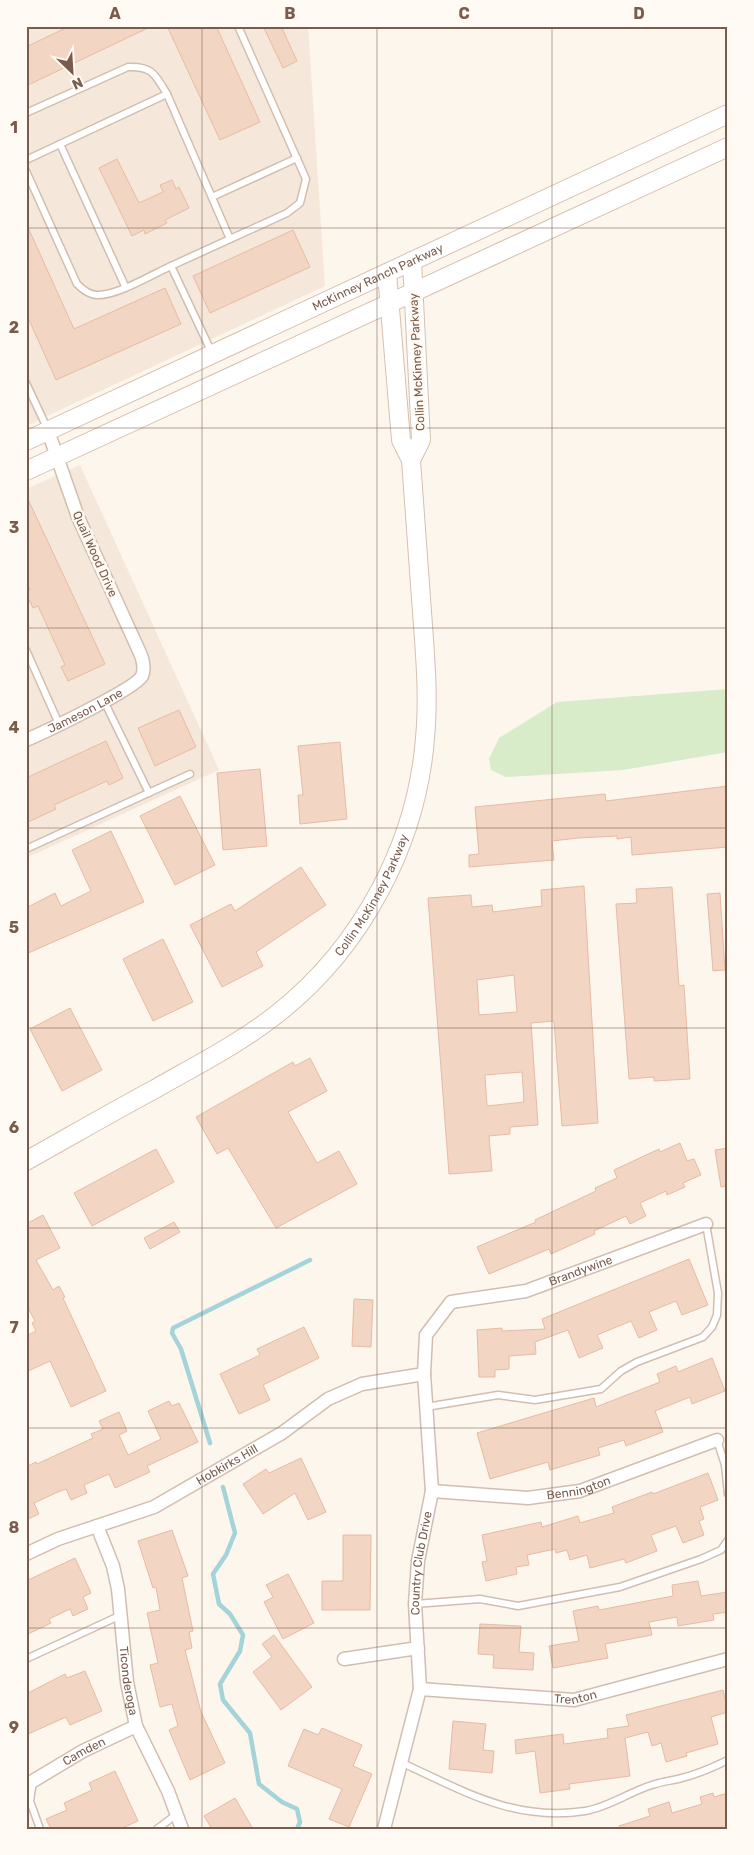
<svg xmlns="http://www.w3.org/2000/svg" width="754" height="1855" viewBox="0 0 754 1855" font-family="Rubik,sans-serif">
<rect width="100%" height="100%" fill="#fdf6ec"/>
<g fill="#f5e8da">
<path d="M26 26H308L325 286 26 426Z"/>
<path d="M80 465 219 770 26 858V489Z"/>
</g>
<path fill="#d8ecc9" d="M728 689V752L623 770 506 777 491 770 489 759 499 738 557 702Z"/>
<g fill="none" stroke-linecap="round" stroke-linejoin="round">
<g stroke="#a5d3da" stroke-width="4.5">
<path d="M210 1443 181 1349 172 1333 173 1328 310 1260"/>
<path d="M223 1487 235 1533 226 1555 213 1574 219 1604 230 1614 243 1635 240 1651 220 1684 223 1700 250 1733 259 1784 282 1802 297 1809 300 1822 297 1829"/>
</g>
</g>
<g fill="#f3d5c3" stroke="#e6bba3" fill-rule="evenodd">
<path d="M70 26H152L26 86V47Z"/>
<path d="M167 26H216L260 122 220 140Z"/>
<path d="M263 26H281L297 61 283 68Z"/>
<path d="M117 159 139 203 163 192 160 185 172 180 176 189 179 187 189 208 165 220 167 223 145 234 144 230 132 236 99 168Z"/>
<path d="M26 223 74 329 165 288 181 324 56 380 26 313Z"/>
<path d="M293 230 310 267 210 313 193 276Z"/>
<path d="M26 495 105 664 68 681 61 667 65 665 38 606 33 608 26 593 30 590 26 581Z"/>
<path d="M179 710 196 747 155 766 138 728Z"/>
<path d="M106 741 123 778 109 785 107 781 54 805 56 809 26 823V778Z"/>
<path d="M340 742 347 819 300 824 298 795H303L298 746Z"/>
<path d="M260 769 267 846 223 850 217 773Z"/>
<path d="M728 786V847L632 855 631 837 617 839V836L578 838 552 841 554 860 469 867V855L479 854 475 807 605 794 606 801Z"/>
<path d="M180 796 215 865 175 885 140 816Z"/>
<path d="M111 831 144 902 26 954V908L55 893 61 906 91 891 72 850Z"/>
<path d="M301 867 326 905 256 952 263 966 222 987 190 925 231 904 235 911Z"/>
<path d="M584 886 598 1123 562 1126 554 1021 531 1023 538 1125 510 1127V1134L489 1136 492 1171 449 1174 428 898 471 895 472 907 492 905 493 912 542 906 541 890ZM514 975 517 1012 479 1015 477 980ZM522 1072 524 1102 487 1106 485 1075Z"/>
<path d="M672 887 679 986 684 985 690 1079 654 1081V1077L629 1079 616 904 637 903 636 889Z"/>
<path d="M720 893 725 970 713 971 707 894Z"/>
<path d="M163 939 193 1002 153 1021 123 959Z"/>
<path d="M70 1008 102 1070 62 1091 30 1029Z"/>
<path d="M310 1058 327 1091 288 1112 317 1163 339 1151 357 1184 276 1228 228 1148 217 1154 196 1117 293 1062 295 1066Z"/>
<path d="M680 1143 687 1161 694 1159 701 1175 683 1183 685 1187 667 1195 666 1191 640 1203 646 1216 630 1224 626 1216 594 1231 595 1234 551 1254 549 1249 489 1274 477 1247 536 1222 535 1220 596 1191 595 1188 617 1178 614 1170 659 1149 660 1152Z"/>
<path d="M728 1148V1186L721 1187 715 1150Z"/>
<path d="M156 1149 174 1182 92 1226 74 1193Z"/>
<path d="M43 1215 60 1248 36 1260 53 1290 59 1286 65 1297 63 1298 106 1391 71 1407 50 1361 26 1372V1336L36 1331 32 1323 35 1321 26 1304V1224Z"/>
<path d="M174 1222 180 1232 150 1249 144 1238Z"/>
<path d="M689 1259 708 1305 682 1315 676 1301 649 1312 657 1330 639 1338 631 1321 597 1335 603 1348 579 1358 568 1330 535 1342 536 1354 509 1356V1369L495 1370V1377H479L477 1330 502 1328V1331L545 1329 542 1319Z"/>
<path d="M354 1299 373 1300 371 1347 352 1346Z"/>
<path d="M304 1327 319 1358 263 1385 270 1400 239 1414 220 1374 260 1355 257 1349Z"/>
<path d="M712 1358 725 1391 692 1404 690 1397 655 1411 663 1432 626 1446 624 1440 598 1448 600 1455 550 1470 548 1462 490 1479 477 1433 594 1398 596 1407 660 1382 657 1374 676 1366 678 1372Z"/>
<path d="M169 1401 172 1406 179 1403 198 1442 147 1466 150 1472 115 1488 109 1474 84 1485 87 1493 71 1500 66 1489 58 1492 34 1503 39 1514 26 1520V1467L36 1462 37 1464 93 1438 91 1434 103 1429 99 1421 119 1412 127 1431 119 1435 128 1455 161 1439 148 1411Z"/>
<path d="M301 1458 326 1512 308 1520 295 1493 263 1514 243 1484 266 1469 269 1473Z"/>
<path d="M708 1473 718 1500 700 1507 704 1519 699 1521 704 1535 683 1543 676 1526 651 1535 657 1551 626 1563 624 1559 590 1568 587 1555 570 1560 567 1550 556 1553 555 1549 527 1555 529 1565 516 1567 517 1574 486 1581 482 1562 487 1561 482 1535 541 1522 542 1527 578 1516 580 1523 614 1513 612 1507 652 1492 653 1494Z"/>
<path d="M172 1530 188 1576 182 1578 193 1631 189 1632 192 1648 185 1650 201 1712 225 1763 190 1780 169 1730 178 1726 172 1704 160 1707 150 1665 158 1663 147 1613 160 1610 156 1587 153 1588 138 1541Z"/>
<path d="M343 1535H371L370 1610H322V1581H343Z"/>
<path d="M75 1558 91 1593 83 1597 88 1609 73 1616 70 1609 49 1619 51 1623 26 1635V1581Z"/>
<path d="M288 1574 314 1623 283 1639 264 1602 273 1597 266 1585Z"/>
<path d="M698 1581 701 1596 728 1592V1612L713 1614 714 1620 678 1626 677 1617 649 1622 652 1635 605 1644 608 1658 553 1668 549 1646 579 1641 573 1611 598 1606 599 1610 673 1596 672 1585Z"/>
<path d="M480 1624 521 1626 519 1652 534 1653 533 1670 493 1668 494 1655 478 1654Z"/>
<path d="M274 1635 312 1687 281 1710 253 1672 272 1657 262 1644Z"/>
<path d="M85 1671 102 1711 70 1725 66 1717 26 1735V1694L65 1674 67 1678Z"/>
<path d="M723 1690 728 1712 711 1717 718 1744 686 1753 687 1756 666 1762 661 1743 652 1746 648 1732 625 1738 630 1776 569 1784 570 1789 540 1793 535 1751 516 1754 515 1740 563 1734 564 1744 608 1738 607 1729 629 1726 626 1715Z"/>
<path d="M453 1721 486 1724 483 1750 494 1751 492 1773 449 1769Z"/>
<path d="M322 1728 362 1745 353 1766 372 1774 349 1827 329 1819 342 1789 288 1766 304 1729 318 1735Z"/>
<path d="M115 1771 138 1821 120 1829H51L46 1819 67 1810 64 1803 92 1790 89 1783Z"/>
<path d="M713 1793 714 1797 728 1793V1829H620L619 1826 650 1816 648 1809 669 1802 672 1813 702 1804 700 1797Z"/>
<path d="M235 1798 253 1829H212L204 1816Z"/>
</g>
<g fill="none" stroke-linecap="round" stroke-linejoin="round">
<g stroke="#d1beb0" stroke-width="9">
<g id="lane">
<path d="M26 113 128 67C152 66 155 74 167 94L230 239"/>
<path d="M60 144 125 286"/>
<path d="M26 160 167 94"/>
<path d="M26 171 77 284C82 289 90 295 97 295 117 296 153 274 171 266"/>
<path d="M212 197 297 158"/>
<path d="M212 353 171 266 287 213 300 203 306 179 238 26"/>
<path d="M26 383 48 430"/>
<path d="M26 650 59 724"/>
<path d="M104 701 149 793"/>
<path d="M26 849 190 774"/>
<path d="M426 1407 498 1395 535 1400 601 1389 621 1371 637 1362 703 1337 712 1327 717 1315 718 1293 706 1224"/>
<path d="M717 1440 725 1465 728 1494"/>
<path d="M415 1604 480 1599 518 1606 620 1587 701 1559 721 1550 728 1540"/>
<path d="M26 1659 119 1616"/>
<path d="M400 1762C462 1790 513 1822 585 1811 609 1807 629 1792 652 1785 660 1782 669 1781 678 1779 695 1775 712 1768 728 1760"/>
<path d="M33 1781 30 1801 40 1829"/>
<path d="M157 1829 177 1814"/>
</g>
</g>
<g stroke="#d1beb0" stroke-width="15">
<g id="street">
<path id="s1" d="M26 740C45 732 135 689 142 676 145 669 143 659 140 653L78 517 48 431"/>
<path id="s2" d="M432 1491 528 1498 580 1491 717 1440"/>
<path id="s3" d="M97 1526 113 1566 118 1589 127 1682 136 1726 168 1791 182 1829"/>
<path id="s4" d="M26 1554 58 1539 154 1507 282 1433 328 1399 362 1384 424 1374"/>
<path d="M344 1659 418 1648"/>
<path id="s5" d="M420 1689 574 1700 728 1659"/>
<path id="s6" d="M33 1781 83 1751 136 1726"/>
<path id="s7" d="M384 1829 420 1689 415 1604 418 1561 432 1491 424 1374 426 1335 451 1302 526 1291 706 1224"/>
</g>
</g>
<g stroke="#d6c0b0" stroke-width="20">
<g id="secondary">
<path id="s8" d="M26 441 728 114"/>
<path d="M411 460 421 440 412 261"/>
<path d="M26 471 728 147"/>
<path id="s9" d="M26 1161C69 1137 112 1112 155 1089 197 1065 239 1044 277 1014 361 948 417 844 425 738 429 696 425 654 422 612 418 562 415 511 411 460L401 440 387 273"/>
</g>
</g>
<use href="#lane" stroke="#fff" stroke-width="6"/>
<use href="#street" stroke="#fff" stroke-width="12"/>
<use href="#secondary" stroke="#fff" stroke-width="18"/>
</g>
<path fill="none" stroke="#7a5c4d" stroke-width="1" stroke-opacity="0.55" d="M202 26V1829M377 26V1829M552 26V1829M26 228H728M26 428H728M26 628H728M26 828H728M26 1028H728M26 1228H728M26 1428H728M26 1628H728"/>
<g text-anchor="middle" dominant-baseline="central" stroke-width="5" stroke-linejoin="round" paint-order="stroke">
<g font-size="12" fill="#7a5c4d" stroke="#fffaf3">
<text stroke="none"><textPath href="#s8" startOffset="388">McKinney Ranch Parkway</textPath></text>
<text transform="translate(417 362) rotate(-93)">Collin McKinney Parkway</text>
<text transform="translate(95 554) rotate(66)">Quail Wood Drive</text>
<text stroke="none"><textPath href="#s1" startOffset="66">Jameson Lane</textPath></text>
<text stroke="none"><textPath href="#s9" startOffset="445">Collin McKinney Parkway</textPath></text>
<text stroke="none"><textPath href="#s7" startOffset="676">Brandywine</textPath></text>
<text stroke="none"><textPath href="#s4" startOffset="221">Hobkirks Hill</textPath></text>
<text stroke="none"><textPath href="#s2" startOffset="148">Bennington</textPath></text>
<text stroke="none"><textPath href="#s7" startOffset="271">Country Club Drive</textPath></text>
<text stroke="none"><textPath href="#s3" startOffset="159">Ticonderoga</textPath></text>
<text stroke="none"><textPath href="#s5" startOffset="156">Trenton</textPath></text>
<text stroke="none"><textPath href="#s6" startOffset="59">Camden</textPath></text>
</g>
</g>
<rect width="754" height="1855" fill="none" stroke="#fffaf3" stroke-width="55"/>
<g transform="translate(72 72) rotate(155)" stroke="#fffaf3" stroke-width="4" paint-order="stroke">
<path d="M0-4L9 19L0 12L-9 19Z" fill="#7a5c4d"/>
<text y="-8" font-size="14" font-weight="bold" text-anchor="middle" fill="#7a5c4d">N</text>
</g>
<rect x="28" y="28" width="698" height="1800" fill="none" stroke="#7a5c4d" stroke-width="2"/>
<g font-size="16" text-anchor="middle" font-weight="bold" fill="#7a5c4d">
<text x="115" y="19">A</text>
<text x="290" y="19">B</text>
<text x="464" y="19">C</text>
<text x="639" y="19">D</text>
<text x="14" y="133">1</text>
<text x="14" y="333">2</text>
<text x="14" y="533">3</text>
<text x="14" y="733">4</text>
<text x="14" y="933">5</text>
<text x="14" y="1133">6</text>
<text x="14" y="1333">7</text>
<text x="14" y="1533">8</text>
<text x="14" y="1733">9</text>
</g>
</svg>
